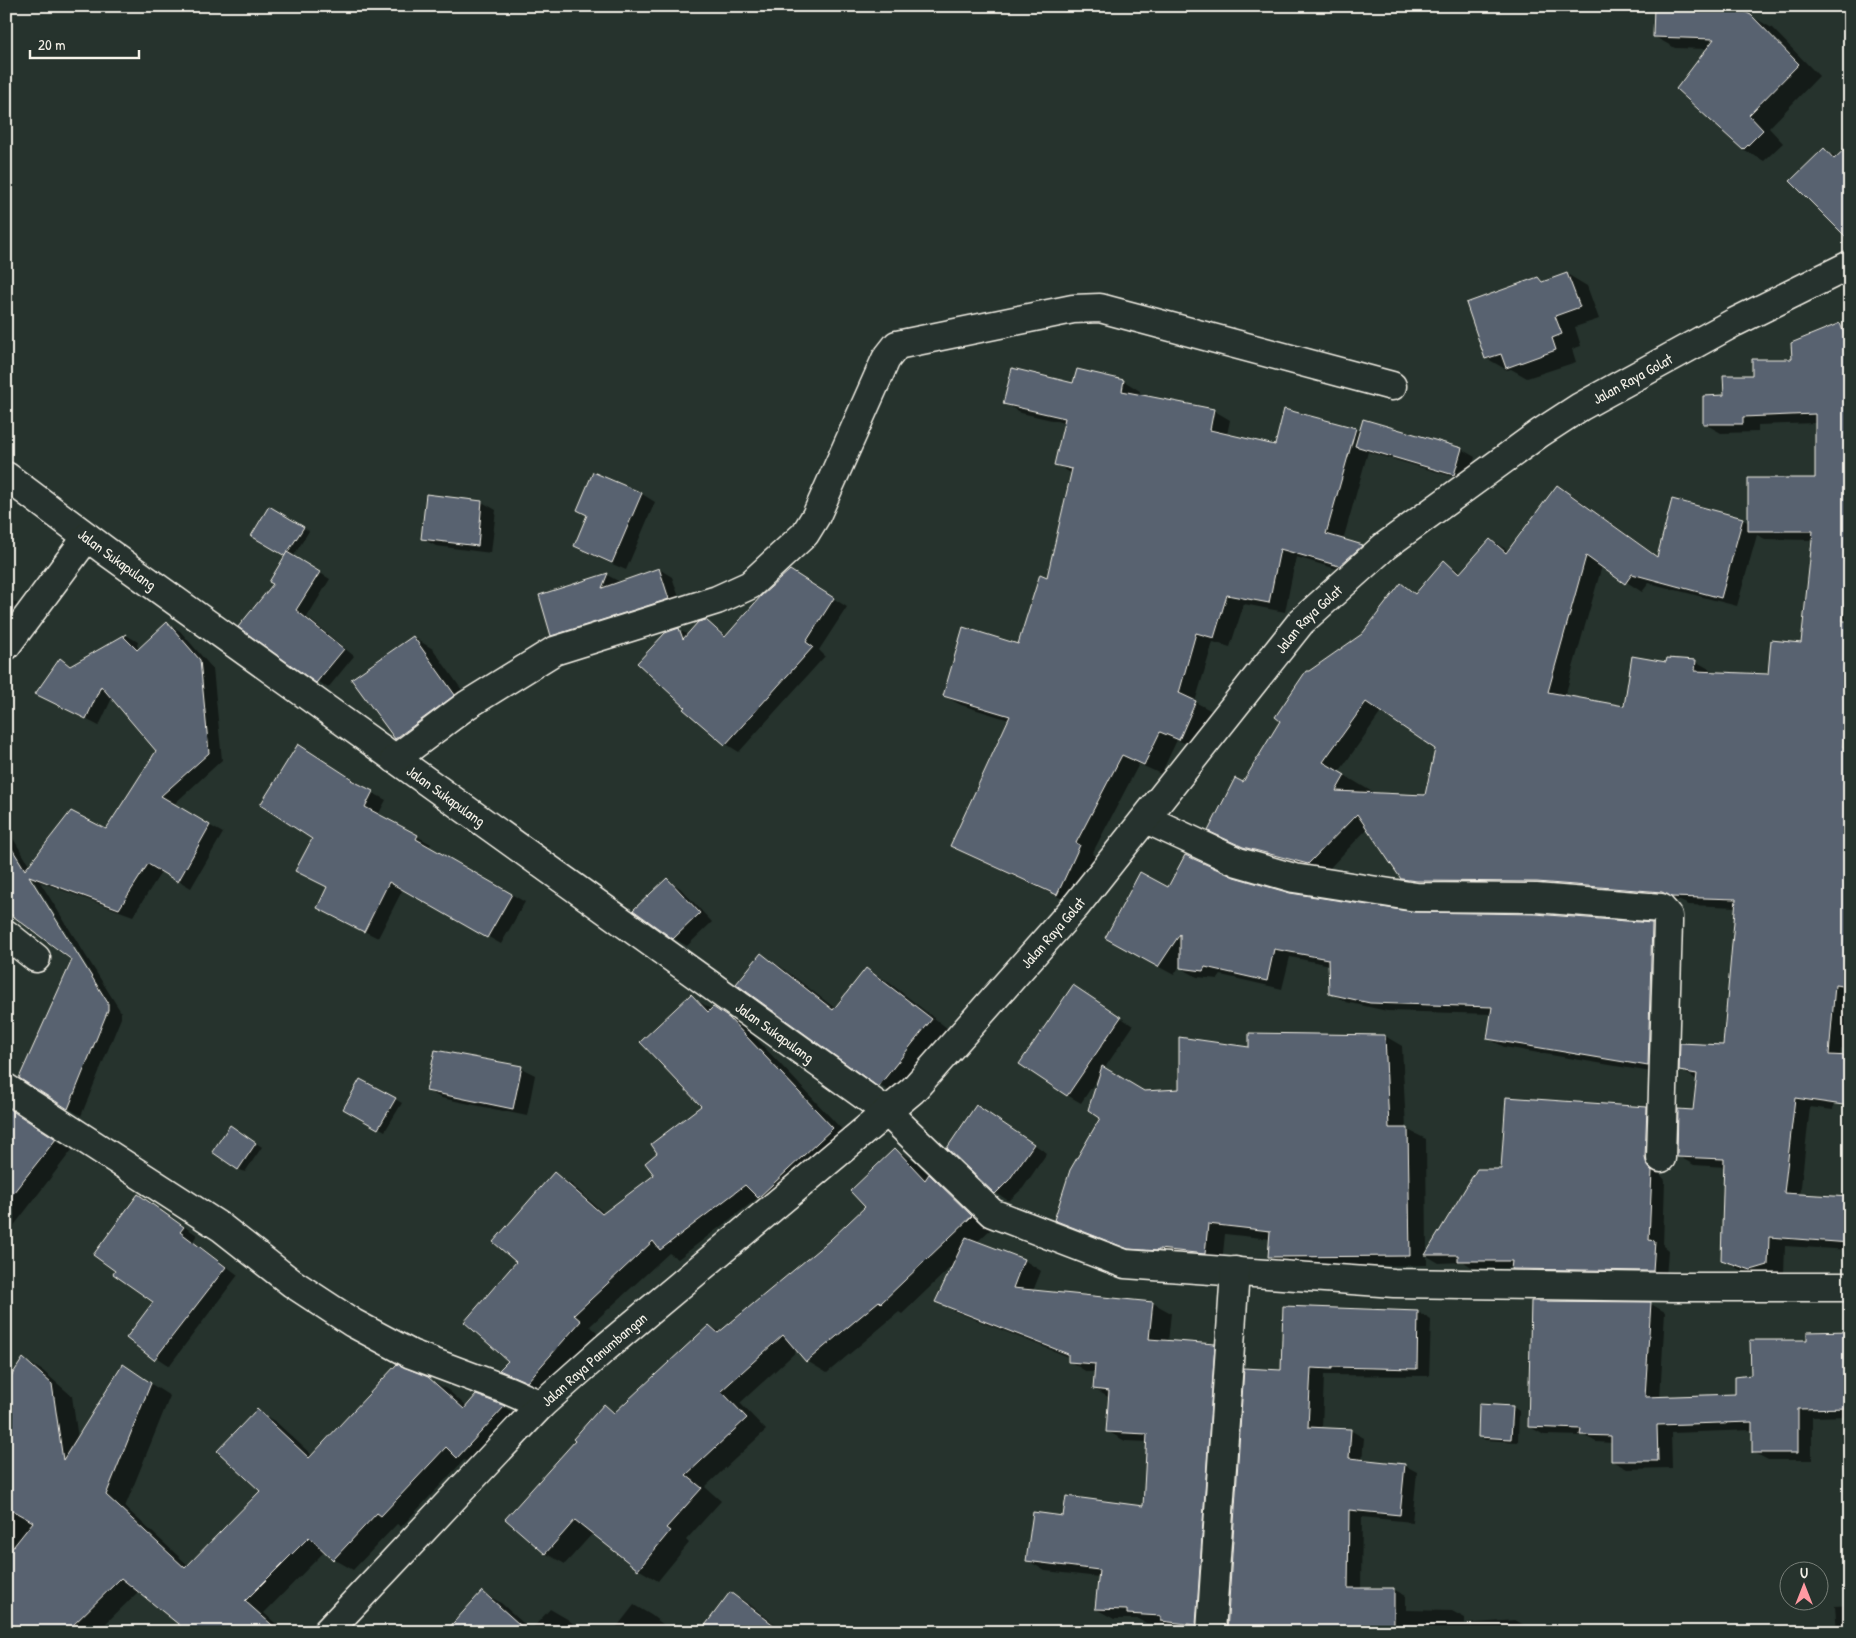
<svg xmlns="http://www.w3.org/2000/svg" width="1856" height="1638" viewBox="0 0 1856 1638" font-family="'Patrick Hand',sans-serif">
<rect width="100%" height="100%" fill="#26332d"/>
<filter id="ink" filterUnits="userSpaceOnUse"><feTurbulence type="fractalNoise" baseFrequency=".02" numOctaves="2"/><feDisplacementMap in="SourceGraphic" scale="10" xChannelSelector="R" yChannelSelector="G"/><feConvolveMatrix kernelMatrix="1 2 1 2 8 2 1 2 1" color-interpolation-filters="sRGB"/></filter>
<g filter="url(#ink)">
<g fill="#0007" fill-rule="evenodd">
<path d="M1751 16 1772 28 1819 76 1769 128 1783 143 1764 161 1743 149 1707 49 1675 48 1655 37Z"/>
<path d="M1824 150 1842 160 1850 238Z"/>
<path d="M1567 274 1587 286 1599 319 1575 327 1581 346 1572 349 1576 362 1527 378 1511 369 1507 370 1486 358 1538 279 1544 282Z"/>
<path d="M1840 325 1850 330V1007L1846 1049H1841L1833 1110 1810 1107 1800 1195 1847 1198 1850 1176V1250L1785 1246 1784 1274 1768 1278 1738 1269 1722 1259 1725 1167 1694 1165 1678 1156 1694 1111 1697 1080 1681 1070 1724 1047 1737 907 1689 905 1680 901 1554 891 1418 887 1401 878 1368 828 1325 873 1261 856 1210 830 1244 784 1363 635 1401 585 1416 594 1445 562 1462 573 1491 540 1509 551 1558 486 1574 496 1658 557 1742 519 1749 523 1816 479V423L1758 425V432L1721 433 1705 424 1725 397 1754 376 1793 360ZM1757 535 1765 539 1813 540 1802 644 1769 675 1711 673V670L1695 661 1668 663 1625 707 1565 696 1602 566 1642 592 1649 583 1737 606ZM1382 711 1436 749 1426 796 1374 793 1339 772Z"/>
<path d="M1078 371 1124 381 1140 391 1139 396 1213 410 1230 420 1227 435 1276 446 1355 429 1360 432 1461 449 1475 457 1468 481 1368 452 1343 540 1362 546 1378 555 1357 575 1296 557 1285 612 1244 604 1230 647 1213 642 1195 702 1212 711 1196 748 1177 740 1161 774 1139 764 1092 854 1096 856 1074 904 968 855 951 846 1009 720 961 705 944 696 1019 645 1048 578 1072 474 1056 464 1065 423 1021 413 1004 403 1074 384Z"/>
<path d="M594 474 642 494 655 502 626 570 589 554 575 546 588 515Z"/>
<path d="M427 496 482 502 496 510 491 553 436 546 423 539Z"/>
<path d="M270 508 309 531 293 557 330 579 307 617 354 656 328 688 240 626 275 583 286 556Z"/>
<path d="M659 569 672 577 682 606 566 643 552 635 540 596 607 575 620 582Z"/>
<path d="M803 579 847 607 819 650 825 656 739 752 726 744 685 709 679 630 689 635 706 621 727 636Z"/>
<path d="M6 597 18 604 6 618Z"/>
<path d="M167 624 180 631 213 669 222 760 173 805 223 833 191 888 162 871 133 916 40 882 121 1012V1018L81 1116 21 1078 74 960 6 909V827L30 866 106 831 157 751 112 698 99 726 50 701 60 659 72 666 126 635 138 642 137 646 140 649ZM27 870 89 970H86L25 871Z"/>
<path d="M413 637 433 649 474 707 416 750 396 738 352 680Z"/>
<path d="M312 754 365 787 363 788 386 800 378 815 431 844 429 847 525 902 501 944 403 889 378 938 332 915 329 887 314 838Z"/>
<path d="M1233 878 1289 894 1414 914 1535 915 1652 924 1667 933 1663 1074 1504 1047 1489 1039 1492 1014 1387 1011 1346 1002 1330 993V965L1290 957 1282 989 1221 975 1218 979 1197 977 1181 968V964L1174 975 1122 947 1168 889Z"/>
<path d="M667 880 680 888 712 922 687 946 673 938Z"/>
<path d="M761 955 781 967 836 1009 867 970 887 981 952 1032 899 1097 879 1085Z"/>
<path d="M1087 994 1133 1026 1104 1069 1144 1093 1180 1091 1250 1048 1385 1036 1402 1046 1406 1129 1426 1139 1427 1254 1502 1170 1647 1108 1660 1116 1659 1166 1660 1174 1665 1180 1663 1246 1668 1250 1666 1278 1526 1276 1512 1268H1473L1464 1262 1439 1263 1427 1256V1265L1287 1267 1270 1257 1271 1239 1225 1234 1222 1263 1147 1258 1074 1230 1056 1220 1102 1118 1099 1076 1081 1103 1067 1095Z"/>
<path d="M691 996 712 1010 714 1008 731 1018 747 1029 850 1138 776 1207 759 1197 678 1259 669 1253 590 1326 597 1332 545 1391 518 1380 501 1370 510 1361 518 1262 554 1174 571 1184 605 1214 656 1175 659 1153 703 1106Z"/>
<path d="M521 1068 535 1075 527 1116 441 1098 428 1091Z"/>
<path d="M360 1080 402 1103 385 1131 345 1108Z"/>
<path d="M977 1106 1047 1153 1023 1188 1009 1201 996 1193Z"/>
<path d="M7 1109 72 1150 6 1236V1110Z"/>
<path d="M237 1130 262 1147 245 1172 238 1169Z"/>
<path d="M895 1150 915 1161 929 1175 949 1187 992 1228 977 1242 1024 1260 1041 1271 1033 1291 1153 1303 1171 1313 1168 1342 1214 1345 1232 1355 1214 1632 1180 1631 1168 1625 1146 1623 1139 1619H1114L1096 1609 1099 1577 1045 1571 1027 1560 1064 1517 1144 1508 1148 1442 1125 1441 1107 1431 1110 1398 1094 1389 1096 1372H1087L1069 1361V1357L954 1311 937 1301 954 1264 902 1314 899 1312 827 1373 807 1361 798 1350 740 1403 766 1430 705 1487 721 1501 686 1540 689 1543 658 1581 638 1569 593 1533 565 1564 545 1553 577 1441 604 1406 616 1413 710 1326 721 1332 830 1241 866 1207Z"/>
<path d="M138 1196 197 1235 193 1241 238 1275 169 1366 128 1338 155 1302Z"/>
<path d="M1651 1304 1665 1312 1660 1398 1736 1396 1752 1377 1808 1341 1850 1332V1416L1812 1417V1460H1768L1753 1452V1430L1671 1433 1672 1468 1627 1469 1612 1461V1443L1596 1442 1585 1436 1544 1435 1530 1427Z"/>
<path d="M1285 1308 1418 1312 1431 1320 1429 1376 1324 1375 1322 1429 1350 1430 1364 1438 1362 1461 1404 1465 1417 1472 1412 1522 1362 1517 1361 1589H1393L1406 1596V1610L1452 1611 1465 1618V1624L1515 1620 1528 1627V1632H1236L1282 1371Z"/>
<path d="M24 1360 43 1371 72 1396 78 1439 123 1366 170 1396 125 1507 189 1566 262 1491 257 1411 276 1422 313 1456 428 1378 448 1390 467 1407 477 1397 504 1407 523 1418 477 1468 464 1460 401 1527 397 1524 353 1570 334 1559 325 1551 264 1613 285 1632H190L139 1591 97 1632H6V1386Z"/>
<path d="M1513 1407 1519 1411 1518 1442 1485 1440 1479 1436Z"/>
<path d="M482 1592 501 1603 531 1630 550 1609 569 1620 582 1632H447Z"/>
<path d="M730 1593 748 1603 785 1632H701Z"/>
<path d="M634 1605 651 1615 673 1632H613Z"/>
<path d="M1850 1605V1632H1837L1835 1606Z"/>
</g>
<g fill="#59626f" stroke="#f4f1e8" fill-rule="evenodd">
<path d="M1654 6H1734L1751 15 1799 64 1749 115 1763 130 1743 150 1676 89 1714 39 1653 37Z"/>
<path d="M1850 144V241L1790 181 1824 148 1834 159Z"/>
<path d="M1567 273 1580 307 1555 316 1562 334 1552 338 1556 350 1506 368 1501 354 1485 359 1466 303 1538 277 1542 282Z"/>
<path d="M1840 323 1850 350V551L1843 621H1850V663L1843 747H1850V987L1835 985 1829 1055 1850 1056V1106L1795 1098 1784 1193 1850 1197V1243L1769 1237 1768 1265 1751 1270 1721 1260 1724 1159 1677 1157 1678 1109 1693 1110 1697 1074 1679 1071 1680 1043 1723 1045 1736 899 1671 897 1662 892 1537 882 1417 881 1401 879 1357 814 1308 864 1243 847 1208 831 1235 778 1243 782 1280 721 1275 717 1306 671H1309L1362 634 1401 583 1415 594 1444 560 1459 574 1490 539 1506 553 1557 485 1657 557 1672 499 1743 518 1721 598 1632 574 1625 584 1586 556 1548 692 1624 706 1632 656 1666 662 1667 658 1696 660 1695 671 1768 674 1771 640 1801 643 1813 531H1748V478H1815V414L1743 417V424H1703V396L1724 395 1723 375H1752V359H1792L1791 343ZM1366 702 1435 749 1425 795 1336 791 1345 775 1323 762Z"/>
<path d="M1012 368 1073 383 1077 369 1124 380 1122 391 1214 409 1210 430 1275 445 1284 409 1356 428 1326 534 1363 545 1339 566 1280 549 1269 603 1227 595 1214 638 1196 633 1179 693 1196 701 1179 740 1160 732 1144 765 1122 755 1076 843 1080 845 1057 895 950 846 1010 716 943 696 963 627 1018 644 1040 574 1047 577 1072 469 1054 465 1065 418 1003 404Z"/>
<path d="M1363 419 1462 448 1454 475 1355 446Z"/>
<path d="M593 472 642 493 612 563 574 546 587 515 577 510Z"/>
<path d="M426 494 482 501 478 546 421 539Z"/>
<path d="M269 506 304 527 285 556 251 536Z"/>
<path d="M287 552 320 572 296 610 344 649 316 683 238 627 273 584 269 582Z"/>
<path d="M659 568 669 599 551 636 539 595 608 573 602 588Z"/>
<path d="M790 570 834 598 806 642 813 647 725 745 683 709 685 707 637 663 665 633 679 628 683 639 698 622 706 620 725 637 761 596Z"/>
<path d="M167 622 200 660 209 753 161 796 210 825 178 882 148 864 119 909 29 876 108 1003V1010L68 1109 19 1078 72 960 6 911V839L25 870 71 811 106 829 156 751 101 686 86 719 35 694 60 658 70 666 126 634 124 637 137 650Z"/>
<path d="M413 636 455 695 395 739 351 679Z"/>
<path d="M298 744 352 779 351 780 373 791 365 807 418 835 416 839 512 894 487 938 389 882 364 932 317 908 327 887 295 871 312 839 260 805Z"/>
<path d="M1185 855 1234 877 1290 893 1414 912 1535 914 1652 923 1648 1066 1487 1039 1492 1007 1370 1003 1329 994 1328 959 1274 949 1267 981 1205 967 1203 971 1180 968V934L1158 967 1105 938 1140 872 1168 887Z"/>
<path d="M667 878 700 913 673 939 633 910Z"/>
<path d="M761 953 833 1010 866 968 932 1019 878 1087 736 984Z"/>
<path d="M1073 985 1121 1017 1067 1096 1019 1064Z"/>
<path d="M691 994 708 1012 713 1007 729 1018 833 1128 758 1198 745 1185 660 1250 653 1241 574 1315 581 1321 527 1382 499 1370 508 1361 464 1322 516 1262 493 1242 554 1172 602 1214 654 1175 645 1163 657 1153 651 1144 701 1106 640 1042Z"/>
<path d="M1249 1033 1385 1035 1389 1128H1408L1410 1256 1268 1257 1270 1231 1208 1224 1205 1254 1159 1249V1251L1128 1249 1054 1220 1070 1170 1100 1118 1088 1110 1102 1066 1144 1091 1179 1089V1037L1249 1047Z"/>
<path d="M435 1050 522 1066 513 1109 426 1091Z"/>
<path d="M360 1079 396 1098 378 1129 343 1109Z"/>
<path d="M1506 1097 1647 1107 1645 1158 1647 1165 1652 1171 1649 1240 1655 1241 1653 1271 1511 1269 1512 1261H1458V1255H1425L1477 1169H1501Z"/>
<path d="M976 1105 1034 1144 1009 1180 995 1194 947 1148Z"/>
<path d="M6 1107 56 1139 6 1202Z"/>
<path d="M230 1125 256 1143 238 1170 212 1152Z"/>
<path d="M895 1148 925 1180 929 1174 972 1216 881 1303 879 1301 806 1362 783 1335 721 1391 747 1418 686 1475 702 1488 666 1528 670 1531 638 1570 575 1520 545 1554 505 1519 575 1441 573 1439 604 1404 614 1413 709 1325 718 1333 830 1240 865 1207 850 1191Z"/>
<path d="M138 1194 184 1227 180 1232 226 1267 154 1360 126 1338 153 1302 113 1274 115 1271 93 1255Z"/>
<path d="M966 1237 1024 1259 1013 1288 1153 1302 1149 1339 1215 1344 1196 1625 1161 1621V1616L1127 1614V1610L1095 1609 1099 1570 1026 1561 1033 1512 1063 1516 1066 1496 1143 1506 1147 1434 1106 1432 1109 1391 1093 1389 1095 1364 1068 1362V1354L935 1302Z"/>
<path d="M1531 1301 1651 1302 1645 1397 1735 1394V1377L1751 1375 1750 1340H1807V1332L1850 1331V1408L1798 1409V1453H1752V1422L1657 1425 1658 1461H1611V1436L1580 1435 1581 1429 1528 1427Z"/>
<path d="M1283 1306 1418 1311 1417 1369 1332 1367V1369L1311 1368 1308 1427 1351 1429 1349 1458 1405 1464 1400 1515 1349 1510 1348 1588H1394V1632H1227L1244 1368 1281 1370Z"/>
<path d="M23 1358 52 1384 63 1460 123 1364 151 1383 106 1495 185 1568 260 1491 217 1451 257 1409 309 1458 397 1364 428 1377 464 1409 476 1395 505 1406 457 1458 446 1447 381 1516 377 1513 333 1560 309 1537 245 1601 280 1632H188L121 1578 66 1632H6V1556L33 1522 6 1507V1384Z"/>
<path d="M1479 1404 1513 1406 1511 1439 1478 1437Z"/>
<path d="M482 1591 528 1632H445Z"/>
<path d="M730 1592 783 1632H700Z"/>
</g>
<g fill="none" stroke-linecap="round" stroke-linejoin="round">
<g stroke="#f4f1e8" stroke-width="31">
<g id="minor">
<path id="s1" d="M6 476 106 551 887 1112 992 1213 1125 1264 1394 1283 1673 1287H1850"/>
<path d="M6 646 87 537"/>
<path d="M395 759 467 705 554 651 717 600 750 585 805 534 816 516 886 359 897 345 1073 309 1100 308 1392 386"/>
<path d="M1146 819 1238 862 1294 878 1416 897 1536 898 1661 908 1668 916V923L1661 1158"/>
<path d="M6 934 36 958"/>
<path d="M6 1088 222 1228 292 1283 353 1323 411 1354 507 1390 541 1405"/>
<path d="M1211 1632 1235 1271"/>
</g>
</g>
<g stroke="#f4f1e8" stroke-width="31">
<g id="major">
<path id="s2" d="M327 1632 541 1405 605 1348 913 1090 1075 907 1301 622 1385 546 1540 433 1580 407 1735 322 1850 265"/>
</g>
</g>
<use href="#minor" stroke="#26332d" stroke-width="28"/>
<use href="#major" stroke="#26332d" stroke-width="28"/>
</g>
</g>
<g text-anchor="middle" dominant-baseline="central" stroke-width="4" stroke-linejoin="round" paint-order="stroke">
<g font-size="15" fill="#f4f1e8" stroke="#26332d">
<text stroke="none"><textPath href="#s2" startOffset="1820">Jalan Raya Golat</textPath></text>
<text stroke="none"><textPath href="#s1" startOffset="139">Jalan Sukapulang</textPath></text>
<text stroke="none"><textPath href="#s2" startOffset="1415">Jalan Raya Golat</textPath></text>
<text stroke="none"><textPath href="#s1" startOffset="544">Jalan Sukapulang</textPath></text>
<text stroke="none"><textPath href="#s2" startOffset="1010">Jalan Raya Golat</textPath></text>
<text stroke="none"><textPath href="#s1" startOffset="949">Jalan Sukapulang</textPath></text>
<text stroke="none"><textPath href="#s2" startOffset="382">Jalan Raya Panumbangan</textPath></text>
</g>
</g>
<rect width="1856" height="1638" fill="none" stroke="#26332d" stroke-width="25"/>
<rect x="12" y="12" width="1831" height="1613" fill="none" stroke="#f4f1e8" stroke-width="2" filter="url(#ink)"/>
<g transform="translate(1804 1586)"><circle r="24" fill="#26332d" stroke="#787f78"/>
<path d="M0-4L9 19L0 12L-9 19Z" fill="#ff9aa2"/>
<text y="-8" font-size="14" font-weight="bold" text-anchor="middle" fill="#f4f1e8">U</text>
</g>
<path d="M30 50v8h109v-8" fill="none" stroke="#f4f1e8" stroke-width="2.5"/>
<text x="38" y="50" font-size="15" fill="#f4f1e8" stroke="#26332d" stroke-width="4" paint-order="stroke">20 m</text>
</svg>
